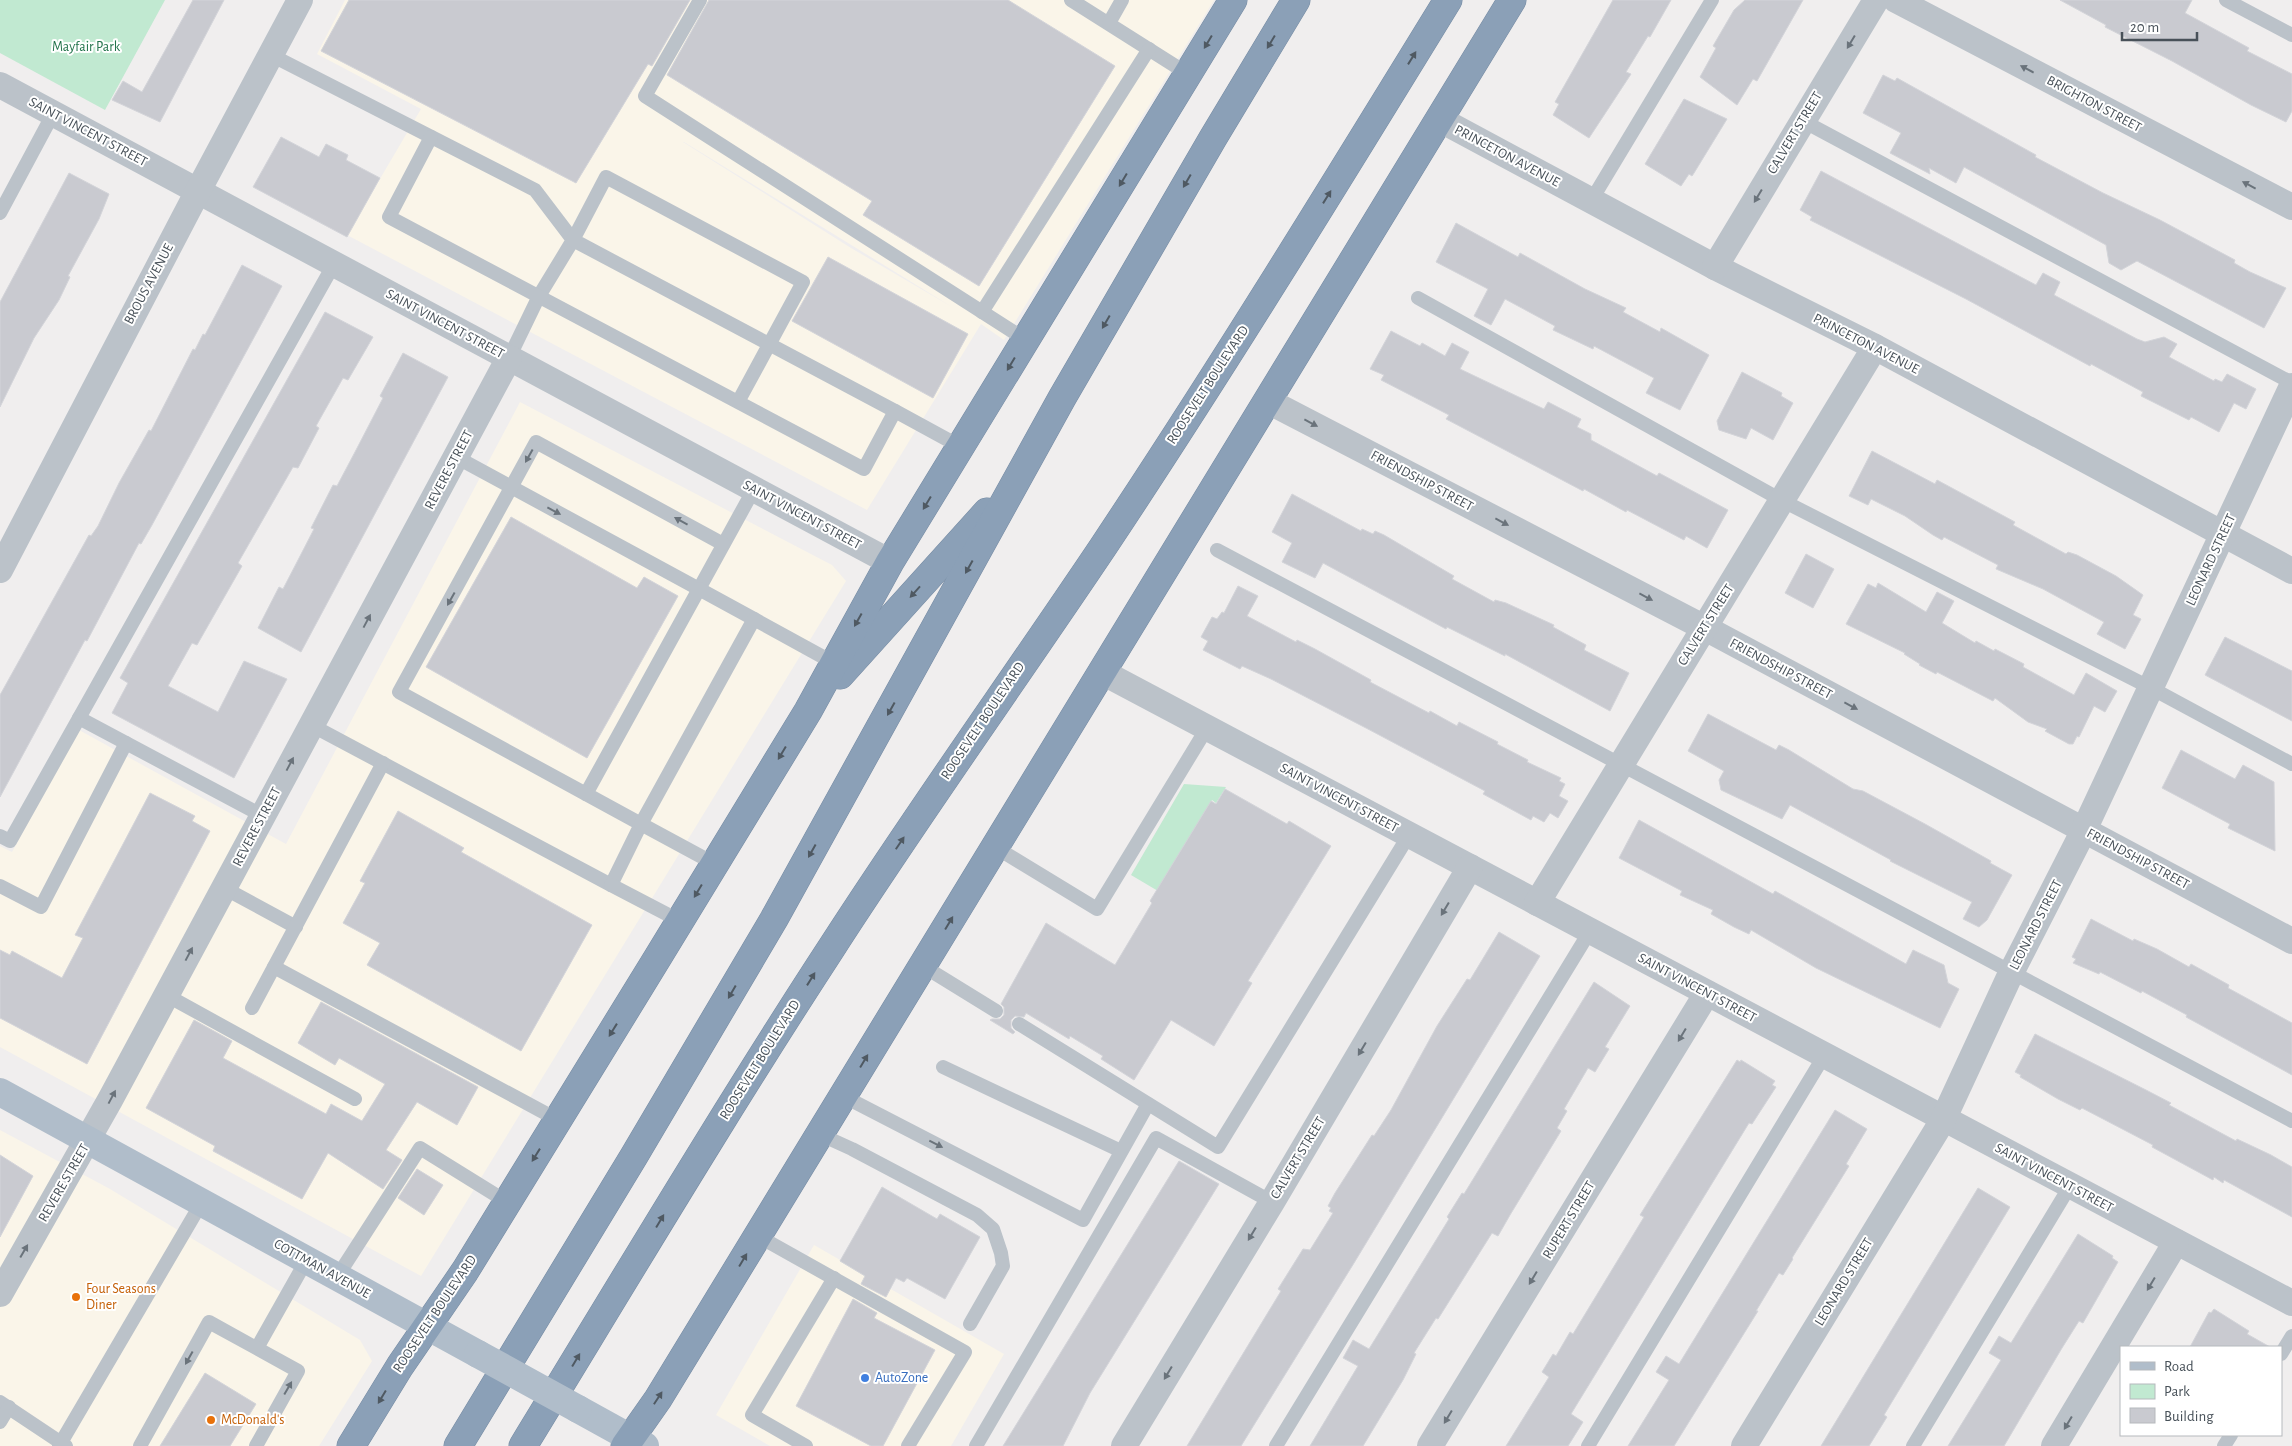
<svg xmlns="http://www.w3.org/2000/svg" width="2292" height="1446" viewBox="0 0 2292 1446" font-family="'Alegreya Sans',sans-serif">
<rect width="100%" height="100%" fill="#f0eeee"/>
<g fill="#faf5e9" fill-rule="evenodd">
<path d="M345 0H1214L1004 340 981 324 867 510 347 235 421 109 317 54ZM683 142H684L952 307 851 248Z"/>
<path d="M520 402 832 565 846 581 421 1276 0 1047V846L12 852 79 730 286 844Z"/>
<path d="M0 1130 110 1189 360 1340 372 1361 319 1446H0Z"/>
<path d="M814 1245 1004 1354 951 1446H770L716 1415Z"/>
</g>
<g fill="#c1e9d1">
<path d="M0 0H165L105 110 0 53Z"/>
<path d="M1184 784 1226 787 1216 803 1212 800 1158 891 1131 875Z"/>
</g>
<g fill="#c9cad0" stroke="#d3d4d9">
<path d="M193 0H224L160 122 112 100 123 81 142 92Z"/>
<path d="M349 0H690L652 66 648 64 576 183 321 51Z"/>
<path d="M709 0H1008L1115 66 979 286 863 215 872 201 667 75Z"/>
<path d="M1613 0H1671L1650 37 1648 36 1626 72 1631 74 1589 138 1553 115 1559 104 1555 102Z"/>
<path d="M1745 0H1803L1757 81 1753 79 1737 105 1700 77 1716 48 1713 46 1734 10Z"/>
<path d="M2060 0H2192L2185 13 2249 48 2247 51 2292 74V111L2286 122 2251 105 2172 61 2105 27 2106 25Z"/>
<path d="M1883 75 1895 81 1897 78 1906 83 2036 155 2035 157 2103 193 2160 220 2235 260 2234 263 2250 272 2286 288 2264 328 2137 261 2121 270 2109 263 2106 245 1964 167 1956 183 1929 168 1930 174 1890 153 1901 133 1863 113Z"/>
<path d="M1684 99 1727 119 1694 173 1692 176 1689 174 1681 186 1645 164Z"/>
<path d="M281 137 319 157 326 144 348 155 346 160 380 178 347 237 253 187Z"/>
<path d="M1821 171 2036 285 2043 273 2060 282 2054 295 2137 339 2145 342 2164 337 2177 344 2169 357 2214 381 2215 379 2222 382 2227 374 2256 389 2246 409 2234 403 2219 432 2191 417 2189 420 2141 396 2143 392 2091 364 2090 366 1966 299 1810 220 1812 217 1800 210Z"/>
<path d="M69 173 109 194 99 219 68 276 70 277 59 300 34 338 0 407V302Z"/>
<path d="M1456 223 1518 257 1520 253 1585 289 1626 308 1623 312 1660 332 1661 328 1709 355 1680 410 1646 393 1654 378 1594 346 1593 349 1553 330 1555 326 1505 299 1491 325 1474 316 1488 289 1436 262Z"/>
<path d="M828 257 968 334 933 398 792 321Z"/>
<path d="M242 265 282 286 152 525 141 544 139 543 87 641 85 640 0 797V695L89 535 91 536 98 526 119 483 149 430 151 431 193 349 195 350 203 334 205 335Z"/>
<path d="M325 312 373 337 348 380 343 378 316 426 319 428 298 468 293 467 238 563 242 566 197 645 192 643 168 686 218 712 244 661 287 679 234 778 112 713 128 683 120 678Z"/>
<path d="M1391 331 1420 346 1422 343 1445 356 1452 343 1469 352 1460 369 1544 409 1548 402 1581 419 1577 427 1591 434V440L1657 476 1659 473 1728 510 1707 548 1686 536 1684 540 1627 510 1626 512 1584 489 1583 491 1446 419 1449 415 1381 380 1384 375 1370 369Z"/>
<path d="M403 353 448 377 301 652 258 628 279 587 283 589 297 562 314 529 311 528 333 485 337 486 355 452 383 398 380 396Z"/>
<path d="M1742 372 1782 393 1781 396 1793 403 1773 440 1751 428 1746 439 1719 430 1717 421Z"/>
<path d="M1872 451 1935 484 1937 480 2015 522 2013 525 2066 554 2068 552 2077 555 2116 576 2143 595 2133 615 2141 619 2125 649 2097 634 2104 622 2043 589 1996 569 1998 565 1944 537 1942 540 1933 535 1905 516 1871 499 1868 505 1849 496Z"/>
<path d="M1292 494 1361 531 1362 529 1373 534 1375 531 1384 535 1454 576 1452 579 1494 602 1495 600 1506 603 1554 625 1553 627 1586 645 1584 650 1629 673 1610 711 1505 654V656L1447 627 1446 629 1323 563 1315 578 1282 562 1292 543 1272 532Z"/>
<path d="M511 517 637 588 644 577 678 596 587 758 426 667Z"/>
<path d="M1806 554 1834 569 1813 608 1785 593Z"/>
<path d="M1878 583 1926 612 1937 592 1954 601 1942 623 1975 643 1976 641 1994 651 1995 649 2024 664 2023 667 2074 695 2086 673 2117 691 2105 712 2094 706 2079 737 2077 736 2073 744H2069L2045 731 2047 729 2028 722 1995 698 1993 701 1937 672 1936 674 1919 665 1920 664 1904 654 1905 653 1846 624 1868 584 1876 588Z"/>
<path d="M1238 586 1258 596 1247 616 1296 642 1297 640 1315 649 1371 680 1370 682 1429 713 1430 711 1457 726 1459 722 1498 742 1497 744 1528 760 1527 762 1561 778 1559 781 1565 784 1559 796 1568 801 1558 818 1550 813 1544 822 1533 816 1531 820 1483 794 1485 791 1366 728 1271 679 1242 666 1240 669 1203 650 1208 641 1201 637 1212 617 1217 619 1222 612 1224 613Z"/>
<path d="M2225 637 2292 671V721L2205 675Z"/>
<path d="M1708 714 1776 750 1779 745 1789 750 1853 789 1863 791 1925 824 1991 861 1990 863 2012 875 1987 920 1979 927 1963 919 1972 902 1890 861 1891 860 1790 805 1782 819 1721 790 1719 780 1724 771 1688 751Z"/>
<path d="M2181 750 2235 779 2243 765 2274 782 2275 851 2228 828 2230 824 2162 788Z"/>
<path d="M1225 789 1287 824 1289 821 1331 846 1248 981 1252 983 1214 1046 1171 1020 1134 1080 1101 1059 1103 1056 1070 1036 1069 1039 1026 1013 1024 1017 1015 1016 1011 1020V1028L1015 1032 1013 1034 990 1020 992 1019H1000L1004 1015V1007L1001 1004 1046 923 1115 965 1152 903 1150 901 1211 801 1216 804Z"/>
<path d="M150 793 195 816 192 821 210 831 87 1064 0 1018V950L10 955 12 951 62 978 83 938 75 935Z"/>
<path d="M398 811 464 848 461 852 592 925 521 1051 367 965 380 943 343 923 365 883 360 881Z"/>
<path d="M1639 820 1773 894 1775 891 1906 964 1913 950 1944 965 1948 983 1959 989 1940 1028 1816 968 1751 930 1749 934 1734 927 1711 914 1713 910 1680 895 1682 891 1619 858Z"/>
<path d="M2091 919 2133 941 2134 939 2157 949 2189 967 2191 964 2229 985 2228 988 2292 1023V1075L2186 1017 2187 1015 2142 991 2141 993 2100 972 2099 974 2073 963 2076 959 2072 957Z"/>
<path d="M1499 932 1540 956 1354 1263 1241 1446H1187L1281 1291 1278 1289 1303 1249 1310 1250 1333 1213 1329 1211 1331 1208 1328 1206 1335 1193 1372 1135 1374 1136 1391 1110 1437 1026 1467 979 1470 980Z"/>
<path d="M1594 982 1630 1006 1605 1047 1609 1049 1595 1072 1588 1068 1564 1109 1567 1111 1557 1128 1561 1131 1510 1215 1498 1236 1492 1233 1438 1319 1436 1318 1414 1353 1416 1354 1403 1380 1363 1446H1310L1358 1366 1343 1358 1353 1340 1369 1349 1449 1219 1447 1217 1462 1193 1464 1194Z"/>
<path d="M321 1002 478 1087 457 1125 417 1102 386 1150 402 1160 383 1189 328 1153 302 1199 213 1151 215 1146 146 1108 194 1020 232 1041 223 1058 326 1114 331 1104 362 1121 385 1084 339 1058 335 1065 298 1043Z"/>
<path d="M2035 1034 2146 1090 2171 1103 2169 1105 2236 1141 2237 1139 2271 1155 2292 1167V1217L2224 1180 2223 1183 2214 1177 2213 1180 2152 1147 2153 1145 2082 1108 2080 1110 2058 1099 2020 1077 2021 1075 2015 1072Z"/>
<path d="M1737 1060 1740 1062 1741 1060 1775 1081 1772 1085 1776 1087 1752 1124 1749 1123 1571 1414 1583 1422 1568 1446H1506L1549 1377 1542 1372 1553 1354 1556 1356 1570 1332 1573 1334 1644 1217 1640 1215Z"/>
<path d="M1835 1110 1867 1129 1846 1164 1849 1166 1792 1258 1793 1259 1783 1275 1779 1273 1756 1311H1758L1674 1446H1628L1669 1380 1656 1372 1666 1356 1679 1364Z"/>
<path d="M0 1155 33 1176 0 1237Z"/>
<path d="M1179 1161 1219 1184 1090 1393 1063 1446H1003Z"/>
<path d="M417 1169 443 1185 424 1215 398 1198Z"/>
<path d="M882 1187 937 1219 940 1214 980 1237 945 1299 907 1278 904 1282 896 1278 886 1297 861 1284 865 1276 840 1261Z"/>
<path d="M1978 1188 2010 1207 1884 1415 1887 1417 1869 1446H1821Z"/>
<path d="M2078 1234 2113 1256 2112 1258 2118 1262 2083 1323 2079 1321 2062 1348 2004 1446H1948L2001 1360 1989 1353 1999 1336 2011 1343Z"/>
<path d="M853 1299 877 1313 874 1318 935 1350 883 1446H871L796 1406Z"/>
<path d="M2214 1309 2249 1331 2247 1334 2270 1347H2190L2209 1312 2211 1313Z"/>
<path d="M205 1373 256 1404 230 1446H160Z"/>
</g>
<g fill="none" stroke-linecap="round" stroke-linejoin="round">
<g stroke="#768ba3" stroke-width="29">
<g id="highway">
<path d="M840 675 987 512"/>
<path d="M351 1446 400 1366 465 1271 658 957 808 711 890 562 1233 0"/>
<path d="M458 1446 634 1156 774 919 1062 398 1213 138 1296 0"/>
<path d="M523 1446C625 1279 725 1111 832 947 919 812 1013 681 1103 547 1222 368 1335 184 1448 0"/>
<path d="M625 1446 658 1399 1512 0"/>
</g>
</g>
<g stroke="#bbc2c9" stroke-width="14">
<path d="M700 0 645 96 1026 340"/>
<path d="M1071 0 1188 74"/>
<path d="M2226 0 2292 35"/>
<path d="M1109 23 1122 0"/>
<path d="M271 55 535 190 573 240 539 296 509 358"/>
<path d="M1803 121 2292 383"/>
<path d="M431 137 389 217C547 301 705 385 864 469L895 411 573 240 606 177 803 282 738 402"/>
<path d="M1591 201 1712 0"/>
<path d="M0 213 53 114"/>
<path d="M1418 298 1783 501 2151 688 2292 764"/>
<path d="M982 312 1149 49"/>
<path d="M895 411 961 447"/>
<path d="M456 457 699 589 754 489"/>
<path d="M1217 550 2292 1121"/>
<path d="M79 718 263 816"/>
<path d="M311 725 611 885 641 824 586 794 699 589 754 619"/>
<path d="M586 794 399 692 536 442 723 544"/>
<path d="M0 836 10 841 334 264"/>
<path d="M995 847 1097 909 1207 728"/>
<path d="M715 864 641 824 754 619 834 663"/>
<path d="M611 885 680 921"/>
<path d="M0 886 41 907 126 743"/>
<path d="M224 888 296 927"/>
<path d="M923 966 996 1011"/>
<path d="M274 967 558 1120"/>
<path d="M166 995 355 1099"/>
<path d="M252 1008 383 763"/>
<path d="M1019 1024 1218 1147 1409 835"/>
<path d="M943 1067 1121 1151"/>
<path d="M843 1096 1083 1220 1148 1104"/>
<path d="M819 1134 852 1149 977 1215 993 1229 1001 1253 1003 1266 970 1324"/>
<path d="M758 1236 965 1352 908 1446"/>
<path d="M337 1277 420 1148 507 1202"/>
<path d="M257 1348 306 1261"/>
<path d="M2281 1354 2292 1336"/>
<path d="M0 1402 66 1446"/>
<path d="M0 1422 9 1407"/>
<path d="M59 1446 202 1202"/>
<path d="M140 1446 209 1322 298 1371 256 1446"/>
<path d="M806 1446 752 1415 834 1278"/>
<path d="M976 1446 1156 1138 1272 1202"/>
<path d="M1276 1446 1590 931"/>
<path d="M1588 1446 1824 1056"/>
<path d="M1913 1446 2070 1186"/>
<path d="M2224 1446 2231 1435"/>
</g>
<g stroke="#bbc2c9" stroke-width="26">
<path d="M1896 0 2292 207"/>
<path d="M0 85 890 562"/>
<path d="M1439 119 1715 267 1875 347 2292 571"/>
<path d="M1715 267 1876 0"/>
<path d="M1268 401 1705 628 2292 941"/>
<path d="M0 570 198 191 300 0"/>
<path d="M1102 672 2292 1303"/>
<path d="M1537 903 1875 347"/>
<path d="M0 1294 110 1100 509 358"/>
<path d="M1124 1446 1272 1202 1470 867"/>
<path d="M1430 1446 1707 993"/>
<path d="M1744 1446 1943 1120 2012 971 2084 830 2292 386"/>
<path d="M2054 1446 2176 1242"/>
</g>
<g stroke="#b0bdca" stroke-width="28">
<path d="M0 1092 478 1354"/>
<path d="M578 1409 645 1446"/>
</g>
<use href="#highway" stroke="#8ba0b7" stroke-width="28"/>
<path stroke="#b0bdca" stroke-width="28" d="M478 1354 578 1409"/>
</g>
<defs><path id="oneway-solid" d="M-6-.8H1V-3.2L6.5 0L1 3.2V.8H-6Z" transform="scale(1.25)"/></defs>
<g fill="#4f5962">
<use href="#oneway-solid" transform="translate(1208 42) rotate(121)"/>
<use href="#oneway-solid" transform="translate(1271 42) rotate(121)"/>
<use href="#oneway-solid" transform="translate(1412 58) rotate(-58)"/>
<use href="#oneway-solid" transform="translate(1123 180) rotate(121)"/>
<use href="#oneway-solid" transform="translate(1187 181) rotate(120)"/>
<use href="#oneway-solid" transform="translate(1327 197) rotate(-58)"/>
<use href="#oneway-solid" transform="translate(1106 322) rotate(120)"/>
<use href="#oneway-solid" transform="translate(1011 364) rotate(121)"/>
<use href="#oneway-solid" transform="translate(927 503) rotate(121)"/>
<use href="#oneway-solid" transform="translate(969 567) rotate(119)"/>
<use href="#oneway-solid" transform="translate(915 592) rotate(132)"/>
<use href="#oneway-solid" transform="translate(858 620) rotate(119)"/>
<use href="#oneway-solid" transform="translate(891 709) rotate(119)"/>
<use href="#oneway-solid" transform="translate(782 753) rotate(121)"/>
<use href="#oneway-solid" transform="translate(900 843) rotate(-56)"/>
<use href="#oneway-solid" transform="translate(812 851) rotate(119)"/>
<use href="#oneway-solid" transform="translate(698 891) rotate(121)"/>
<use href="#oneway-solid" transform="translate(949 923) rotate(-59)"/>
<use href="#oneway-solid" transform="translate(811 979) rotate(-58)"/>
<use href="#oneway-solid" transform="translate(732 992) rotate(120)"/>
<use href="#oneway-solid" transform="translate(613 1030) rotate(122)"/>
<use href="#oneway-solid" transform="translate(864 1061) rotate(-59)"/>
<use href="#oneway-solid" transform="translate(536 1155) rotate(122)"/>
<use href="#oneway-solid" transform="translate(660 1221) rotate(-59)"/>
<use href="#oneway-solid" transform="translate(743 1260) rotate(-59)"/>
<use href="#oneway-solid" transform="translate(576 1360) rotate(-59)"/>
<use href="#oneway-solid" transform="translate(382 1397) rotate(121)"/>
<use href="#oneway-solid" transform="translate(658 1398) rotate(-57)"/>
</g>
<g fill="#6a737b">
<use href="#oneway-solid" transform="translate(1851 42) rotate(121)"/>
<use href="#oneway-solid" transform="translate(2027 69) rotate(-152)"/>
<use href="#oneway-solid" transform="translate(2249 185) rotate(-152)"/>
<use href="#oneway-solid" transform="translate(1758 196) rotate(121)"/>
<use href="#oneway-solid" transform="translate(1311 423) rotate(28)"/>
<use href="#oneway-solid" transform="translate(529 456) rotate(119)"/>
<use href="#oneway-solid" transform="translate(554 511) rotate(28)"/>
<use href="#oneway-solid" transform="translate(681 521) rotate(-151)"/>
<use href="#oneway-solid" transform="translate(1502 522) rotate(28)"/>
<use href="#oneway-solid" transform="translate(1646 597) rotate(28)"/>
<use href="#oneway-solid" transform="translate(451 599) rotate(119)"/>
<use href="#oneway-solid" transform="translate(367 621) rotate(-62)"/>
<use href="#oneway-solid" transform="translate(1851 706) rotate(28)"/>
<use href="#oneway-solid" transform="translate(290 764) rotate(-62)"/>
<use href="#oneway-solid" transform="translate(1445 909) rotate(121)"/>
<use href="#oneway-solid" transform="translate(189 954) rotate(-62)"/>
<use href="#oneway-solid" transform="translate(1682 1035) rotate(121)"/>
<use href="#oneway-solid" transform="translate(1362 1049) rotate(121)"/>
<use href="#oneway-solid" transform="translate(112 1097) rotate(-62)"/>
<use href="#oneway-solid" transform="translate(936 1144) rotate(27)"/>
<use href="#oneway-solid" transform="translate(1252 1234) rotate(121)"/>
<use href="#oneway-solid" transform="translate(24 1251) rotate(-60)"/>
<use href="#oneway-solid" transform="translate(1533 1278) rotate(121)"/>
<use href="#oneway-solid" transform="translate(2151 1284) rotate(121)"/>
<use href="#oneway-solid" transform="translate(189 1358) rotate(119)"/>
<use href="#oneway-solid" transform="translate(1168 1373) rotate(121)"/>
<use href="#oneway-solid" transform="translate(288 1388) rotate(-60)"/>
<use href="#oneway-solid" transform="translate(1448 1417) rotate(121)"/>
<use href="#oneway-solid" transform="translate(2068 1423) rotate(121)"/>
</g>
<g fill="#e8710a" stroke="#fff" stroke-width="2">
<circle cx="76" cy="1297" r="5"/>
<circle cx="211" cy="1420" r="5"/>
</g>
<circle fill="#3f7fe0" stroke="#fff" stroke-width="2" cx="865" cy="1378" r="5"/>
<g text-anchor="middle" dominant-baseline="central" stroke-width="4" stroke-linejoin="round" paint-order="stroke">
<g font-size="14" fill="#21724a" stroke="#fff">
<text x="86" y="47">Mayfair Park</text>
</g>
<g font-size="14" fill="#485159" stroke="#fff">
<text transform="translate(2094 104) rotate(28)">BRIGHTON STREET</text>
<text transform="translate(88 132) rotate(28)">SAINT VINCENT STREET</text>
<text transform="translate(1795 133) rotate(-59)">CALVERT STREET</text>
<text transform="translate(1507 156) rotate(28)">PRINCETON AVENUE</text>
<text transform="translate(149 284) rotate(-62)">BROUS AVENUE</text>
<text transform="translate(445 324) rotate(28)">SAINT VINCENT STREET</text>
<text transform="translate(1866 344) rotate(27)">PRINCETON AVENUE</text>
<text transform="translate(1208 385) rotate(-57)">ROOSEVELT BOULEVARD</text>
<text transform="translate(449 470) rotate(-62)">REVERE STREET</text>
<text transform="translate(1422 481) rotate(28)">FRIENDSHIP STREET</text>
<text transform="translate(802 515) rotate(28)">SAINT VINCENT STREET</text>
<text transform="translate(2211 560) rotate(-65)">LEONARD STREET</text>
<text transform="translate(1706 625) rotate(-58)">CALVERT STREET</text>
<text transform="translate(1781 669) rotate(28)">FRIENDSHIP STREET</text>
<text transform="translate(983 721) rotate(-56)">ROOSEVELT BOULEVARD</text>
<text transform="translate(1339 798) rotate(28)">SAINT VINCENT STREET</text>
<text transform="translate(257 827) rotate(-62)">REVERE STREET</text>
<text transform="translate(2138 859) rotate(28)">FRIENDSHIP STREET</text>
<text transform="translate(2036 925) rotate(-63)">LEONARD STREET</text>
<text transform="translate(1697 988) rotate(28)">SAINT VINCENT STREET</text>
<text transform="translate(760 1060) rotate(-58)">ROOSEVELT BOULEVARD</text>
<text transform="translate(1298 1158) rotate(-59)">CALVERT STREET</text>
<text transform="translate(2054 1178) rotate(28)">SAINT VINCENT STREET</text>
<text transform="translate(64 1183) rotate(-60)">REVERE STREET</text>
<text transform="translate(1569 1220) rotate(-59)">RUPERT STREET</text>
<text transform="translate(322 1269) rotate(29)">COTTMAN AVENUE</text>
<text transform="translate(1844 1282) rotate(-59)">LEONARD STREET</text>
<text transform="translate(435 1314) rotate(-56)">ROOSEVELT BOULEVARD</text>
</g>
<g font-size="14" fill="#c56008" stroke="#fff" text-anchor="start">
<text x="86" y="1289">Four Seasons<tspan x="86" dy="16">Diner</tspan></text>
<text x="221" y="1420">McDonald's</text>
</g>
<g font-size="14" fill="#366cbe" stroke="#fff" text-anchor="start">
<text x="875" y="1378">AutoZone</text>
</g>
</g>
<rect x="2120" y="1346" width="162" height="90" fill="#ffffff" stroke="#b6b9bd"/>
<rect x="2130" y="1362" width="25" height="8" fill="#b0bdca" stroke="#b6b9bd"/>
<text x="2164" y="1371" font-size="15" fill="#485159">Road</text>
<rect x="2130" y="1384" width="25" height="15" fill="#c1e9d1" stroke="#b6b9bd"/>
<text x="2164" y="1396" font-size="15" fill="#485159">Park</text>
<rect x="2130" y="1408" width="25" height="15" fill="#c9cad0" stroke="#b6b9bd"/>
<text x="2164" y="1421" font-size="15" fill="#485159">Building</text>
<path d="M2122 32v8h75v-8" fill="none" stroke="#485159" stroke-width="2.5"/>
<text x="2130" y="32" font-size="15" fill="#485159" stroke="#ffffff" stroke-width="4" paint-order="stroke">20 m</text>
</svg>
